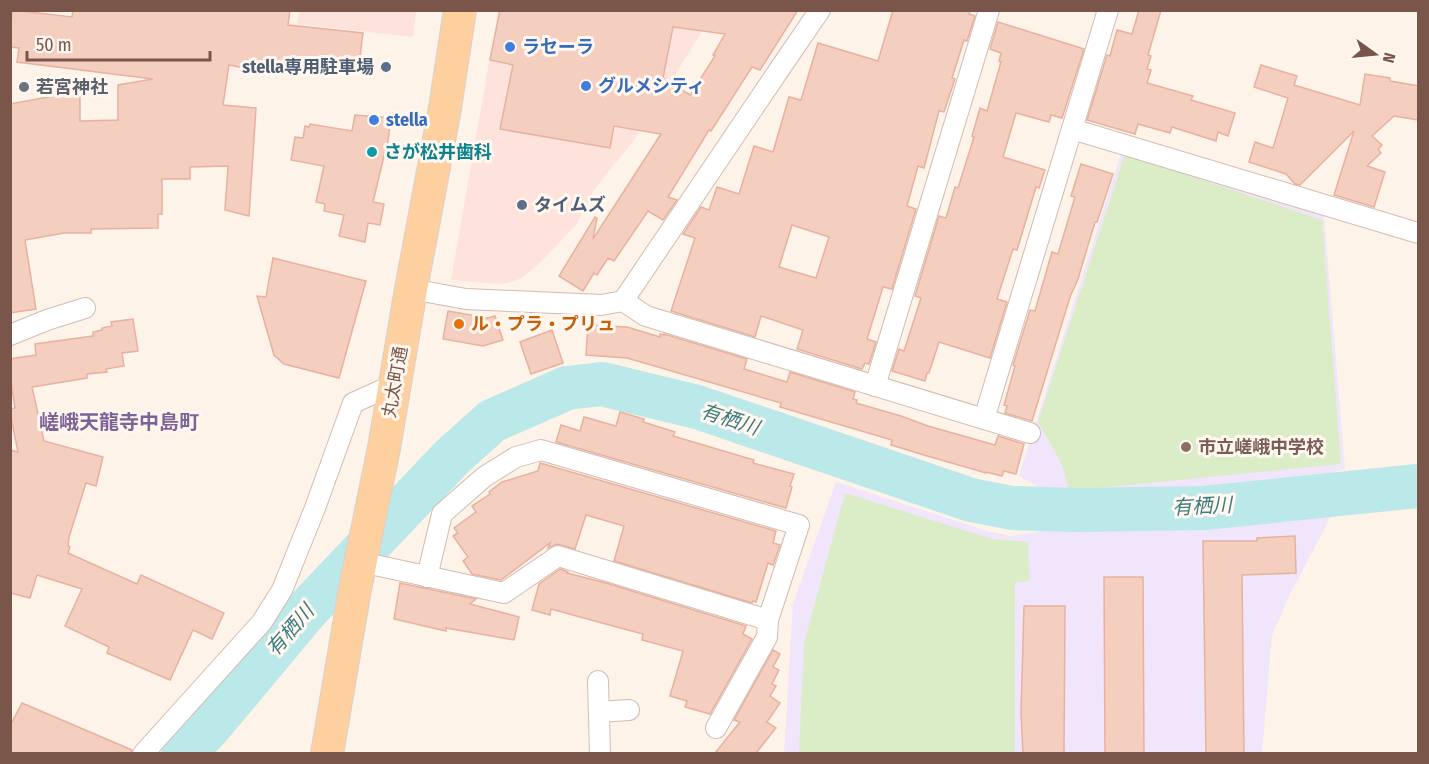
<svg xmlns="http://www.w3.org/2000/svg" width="1429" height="764" viewBox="0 0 1429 764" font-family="'Fira Sans Condensed','Noto Sans JP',sans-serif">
<rect width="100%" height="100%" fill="#fdf3e9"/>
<g fill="#fee2dc">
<path d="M299 11H416L413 37 297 24Z"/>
<path d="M498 11H715L634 140 593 191 576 225 540 263 522 278 508 283 497 284 451 280Z"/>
</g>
<path fill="#f0e5fa" d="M1122 151 1324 216 1345 469 1334 472V505L1328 522 1290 594 1272 635 1262 753 784 754 793 604 836 482 987 531 1010 536 1042 531 1047 492 1019 476Z"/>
<g fill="#daedc6">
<path d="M1125 154 1322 220 1341 464 1068 491C1067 466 1050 444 1038 422Z"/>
<path d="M845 493 992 539 1028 542 1030 581 1015 583V753H799L804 643Z"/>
</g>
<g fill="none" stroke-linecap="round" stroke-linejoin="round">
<path stroke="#bbe8e9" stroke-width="44" d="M183 754 210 726 307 610 452 457 492 421 567 388 602 384 697 407 971 500 1012 508 1076 510 1204 508 1418 486"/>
</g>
<g fill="#f4cebf" stroke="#e8b19e" stroke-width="1.5" fill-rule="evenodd">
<path d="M12 10 72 17 73 10H290L288 25 363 33 358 72 272 63 270 73 229 65 223 105 256 108 249 216 225 210 228 166 190 167V179H162V214H158V228L91 229V233H64L25 240 36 309 10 313V104L80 91V121L118 120V85L153 79 17 62 19 48 10 47Z"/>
<path d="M500 10H798L760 70 752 67 711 131 709 130 668 197 677 200 663 220 648 211 614 261 608 258 597 275 594 273 583 291 559 276 595 217 597 218 593 239 661 134 614 126 610 148 500 129 513 65 490 60ZM673 27 725 34 713 55 715 56 690 95 663 78Z"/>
<path d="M893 10H970L969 14 975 16 967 41 964 40 952 78 955 79 944 112 939 111 924 168 918 166 907 206 916 209 892 289 883 287 867 339 876 342 869 364 865 363 862 369 797 349 803 330 761 316 755 337 671 311 695 238 683 234 701 207 709 210 717 187 739 194 754 146 773 152 789 97 801 100 818 43 878 61ZM792 225 829 237 816 278 779 267Z"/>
<path d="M1139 10H1161L1148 55 1151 56 1147 69 1151 70 1147 83 1193 96 1191 100 1235 113 1228 136 1218 132 1216 141 1172 127 1170 133 1138 124 1135 134 1087 120 1107 55 1110 56 1117 30 1132 34Z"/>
<path d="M998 22 1084 49 1062 118 1051 115 1049 122 1016 113 1003 157 1045 170 1039 188 1036 187 1017 250 1013 249 997 299 1007 302 990 358 939 342 929 373H927L925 381 892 371 899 349 904 351 921 298 915 296 939 216 946 218 955 187 958 188 974 137 972 136 980 108 987 111 1001 62 999 61 1001 53 990 49Z"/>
<path d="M1261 65 1297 76 1294 85 1360 105 1365 74 1390 78V81L1419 86V120L1394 116 1372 136 1382 145 1378 149 1381 153 1367 166 1385 172 1374 207 1334 195 1354 131 1300 185 1295 184 1286 174 1249 162 1255 142 1273 148 1288 98 1254 87Z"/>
<path d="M355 115 391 118 386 156H384L373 202 384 204 380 225 368 223 365 242 339 236 344 215 324 211 325 204 316 202 324 166 291 160 295 137 303 138 305 126 309 127 310 124 352 131Z"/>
<path d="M1081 164 1113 174 1097 222H1095L1078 279 1070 297 1032 421 1005 413 1007 406 1004 405 1015 366 1013 365 1030 310 1035 311 1052 252 1058 254 1075 197 1071 196Z"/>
<path d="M273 258 366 281 339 378 284 364 274 355 257 296 266 297Z"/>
<path d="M448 311 488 318 495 316 503 340 483 346 443 339Z"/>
<path d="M133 319 138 351 122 353 124 366 106 369 107 372 87 374V378L32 387 44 441 103 457 96 486 86 483 69 537 68 546 70 547 68 553 137 584 141 575 224 613 212 639 193 630 170 680 107 653 109 647 65 626 82 589 37 575 30 598 10 593V450L18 452 10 413V409L15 408 10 376V359L36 355 35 344 93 336V332L102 330V328L112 326 111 322Z"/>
<path d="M588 325 627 327 660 337V334L664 335V334L747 359 744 369 787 382 790 372 855 392 853 399 857 400 856 403 901 416 928 426 995 445 998 436 1024 444 1016 474 1004 471 1002 476 986 472V473L924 455 891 445 892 440 780 407 781 403 627 358 586 355Z"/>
<path d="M552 330 563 363 531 374 520 342Z"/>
<path d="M620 412 644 419 643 422 675 432 673 436 754 460 753 463 794 474 790 486 792 487 786 508 556 442 561 425 580 431 584 417 616 426Z"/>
<path d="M540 463 776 531 773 543 780 545 773 565 768 563 756 602 753 601 752 603 614 561 624 526 586 515 575 549 557 544 548 548 550 543 501 580 472 574 463 561 468 557 453 536 458 533 454 528 476 512 472 506 490 494 489 492 502 482 538 471Z"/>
<path d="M1295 536 1296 573 1242 575 1244 753H1206L1203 541H1257V538Z"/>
<path d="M560 569 568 572 567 573 606 583 746 626 743 634 752 639 710 714 685 707 687 701 670 696 683 651 642 640 643 634 613 626 551 609 550 615 532 610 539 584Z"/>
<path d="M1104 577H1143L1144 753H1105Z"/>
<path d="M400 583 476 599 470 604 519 617 514 640 446 628V631L394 619Z"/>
<path d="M1024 606H1065L1064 753H1023L1021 713Z"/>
<path d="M773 650 780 654 773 667 779 670 772 684 776 686 770 696 780 703 767 722 776 728 756 753H715L740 722 734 720Z"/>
<path d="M22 703 132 750 131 753H10V726Z"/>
</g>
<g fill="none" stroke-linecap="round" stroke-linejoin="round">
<g stroke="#d3bbb0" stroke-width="22">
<g id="minor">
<path d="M1072 129 1418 233"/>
<path d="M411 289 466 299 601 305 623 301 646 316 1030 433"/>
<path d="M623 301 781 67 820 10"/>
<path d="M10 335 47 320 85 308"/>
<path d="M875 386 989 10"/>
<path d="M984 419 1108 10"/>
<path d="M361 562 504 593 558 556 768 620"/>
<path d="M427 577 442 514 484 477 516 457 541 450 799 525 768 620 767 637 716 728"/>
<path d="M598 681 600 754"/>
<path d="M599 712 629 710"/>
<path d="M143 754 262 622 282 590 315 508 353 403 395 384"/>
</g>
</g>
<g stroke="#dad0cc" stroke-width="34">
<path id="primary" d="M327 754 355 589 384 448 411 289 445 108 460 10"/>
</g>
<use href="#minor" stroke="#fff" stroke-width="20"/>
<use href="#primary" stroke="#fecf9f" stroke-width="32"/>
</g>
<g fill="#3f7fe0" stroke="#fff7f0" stroke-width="2">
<circle cx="510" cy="47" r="6"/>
<circle cx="586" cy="86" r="6"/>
<circle cx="374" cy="120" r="6"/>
</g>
<g fill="#5c6f8a" stroke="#fff7f0" stroke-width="2">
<circle cx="386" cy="67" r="6"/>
<circle cx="522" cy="205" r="6"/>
</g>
<circle fill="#6b7280" stroke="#fff7f0" stroke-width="2" cx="24" cy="87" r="6"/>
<circle fill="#0f9aa8" stroke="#fff7f0" stroke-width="2" cx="372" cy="152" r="6"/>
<circle fill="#e8710a" stroke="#fff7f0" stroke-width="2" cx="459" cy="324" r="6"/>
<circle fill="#8d6e63" stroke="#fff7f0" stroke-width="2" cx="1186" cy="447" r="6"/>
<g text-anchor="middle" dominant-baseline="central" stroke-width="6" stroke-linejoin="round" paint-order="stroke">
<g font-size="18" font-weight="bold" fill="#366cbe" stroke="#fff7f0" text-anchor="start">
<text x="522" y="47">ラセーラ</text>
<text x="598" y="86">グルメシティ</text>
<text x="386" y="120">stella</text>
</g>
<g font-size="18" font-weight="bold" fill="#4e5e75" stroke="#fff7f0" text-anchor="end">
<text x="374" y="67">stella専用駐車場</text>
<text x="534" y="205" text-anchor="start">タイムズ</text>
</g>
<g font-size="18" font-weight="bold" fill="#5b616d" stroke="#fff7f0" text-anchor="start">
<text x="36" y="87">若宮神社</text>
</g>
<g font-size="18" font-weight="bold" fill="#0d838f" stroke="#fff7f0" text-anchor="start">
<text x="384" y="152">さが松井歯科</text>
</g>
<g font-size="18" font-weight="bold" fill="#c56008" stroke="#fff7f0" text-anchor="start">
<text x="471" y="324">ル・プラ・プリュ</text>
</g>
<g font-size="18" fill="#7a564a" stroke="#fff7f0">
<text transform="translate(395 382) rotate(-80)">丸太町通</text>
</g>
<g font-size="18" font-weight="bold" fill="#785e54" stroke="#fff7f0" text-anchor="start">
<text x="1198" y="447">市立嵯峨中学校</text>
</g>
<g font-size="20" font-style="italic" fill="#3c7c7f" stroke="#fff7f0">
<text transform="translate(730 419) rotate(18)">有栖川</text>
<text transform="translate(1202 506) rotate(-3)">有栖川</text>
<text transform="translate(290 630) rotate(-49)">有栖川</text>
</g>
<g font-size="20" font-weight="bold" fill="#7e6396" stroke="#fff7f0">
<text x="119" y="422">嵯峨天龍寺中島町</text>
</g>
</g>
<rect width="1429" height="764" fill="none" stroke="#7a564a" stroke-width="24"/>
<g transform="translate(1375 54) rotate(105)" stroke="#fff7f0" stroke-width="4.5" paint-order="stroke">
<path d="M0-4.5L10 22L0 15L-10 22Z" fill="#7a564a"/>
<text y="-9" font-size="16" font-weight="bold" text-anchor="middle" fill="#7a564a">N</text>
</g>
<path d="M27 51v9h183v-9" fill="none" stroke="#7a564a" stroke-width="3"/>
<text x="36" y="51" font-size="18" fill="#7a564a" stroke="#fff7f0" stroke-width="4.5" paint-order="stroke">50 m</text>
</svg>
